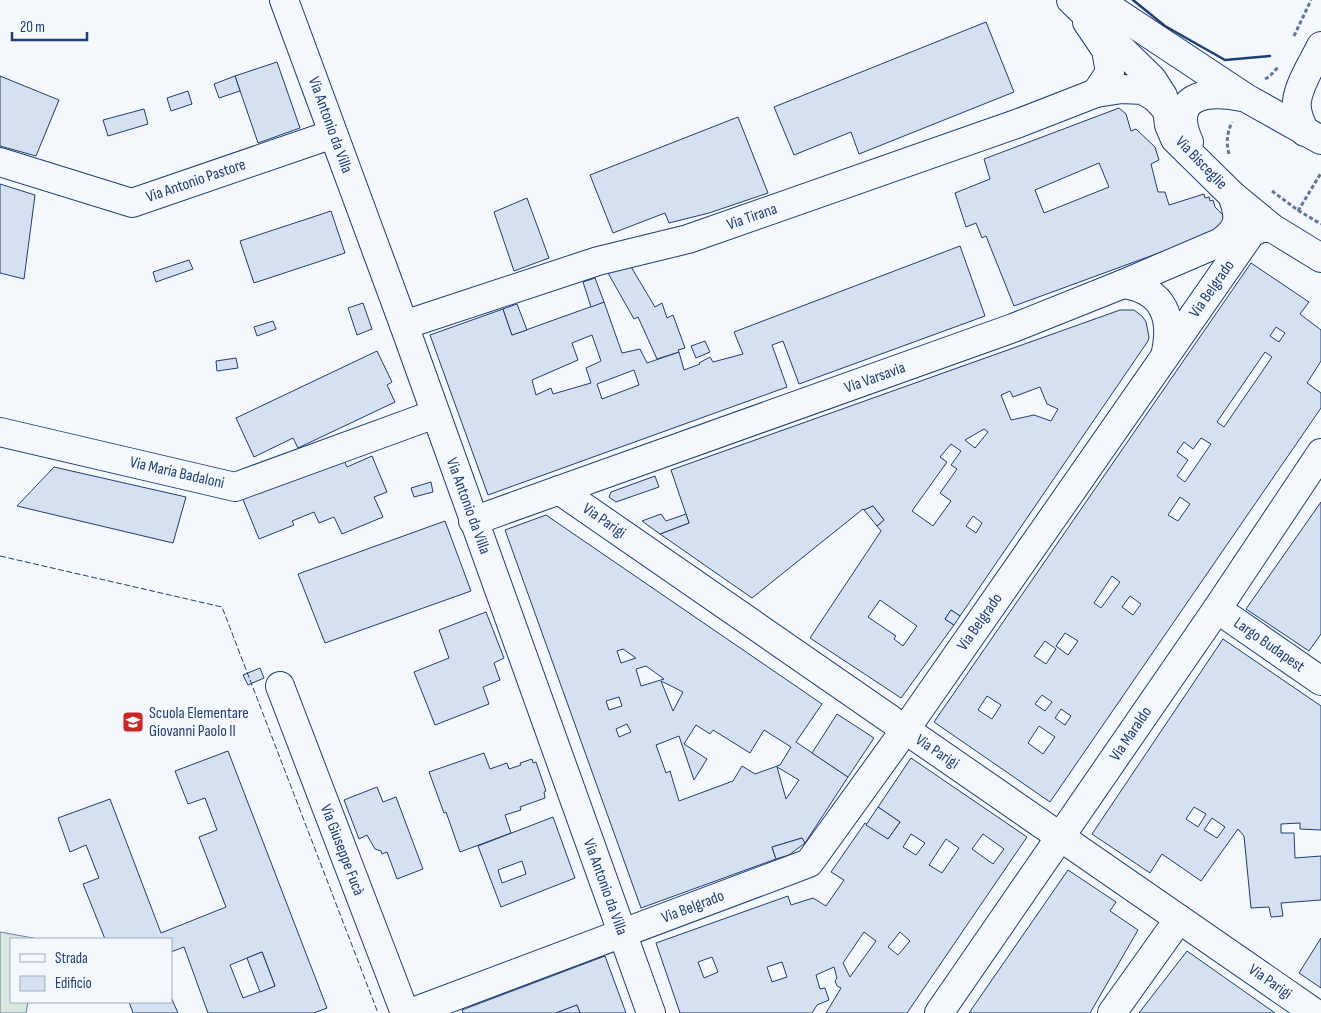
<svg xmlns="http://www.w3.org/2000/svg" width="1321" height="1013" viewBox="0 0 1321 1013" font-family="'Sofia Sans Condensed',sans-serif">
<rect width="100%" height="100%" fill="#f4f7fb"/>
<path fill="#d7e8df" stroke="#687fa3" d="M0 932 39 939H11V1002H28L26 1013H0Z"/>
<g fill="#d5e0f0" stroke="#1d3f73" fill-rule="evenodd">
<path d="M986 22 1014 92 859 154 851 132 794 155 774 107Z"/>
<path d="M277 62 300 128 258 143 235 76Z"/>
<path d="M0 76 59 100 36 156 0 146Z"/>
<path d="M235 76 240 91 219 98 214 84Z"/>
<path d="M188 91 192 104 171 111 167 98Z"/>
<path d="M1119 108 1126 114 1131 131 1136 129 1155 147 1159 160 1151 164 1158 192H1165L1169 205 1204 194 1205 198 1209 197 1210 201 1213 200 1215 207 1223 215 1227 228 1014 306 986 236 982 238 976 223 966 227 955 193 990 179 984 159ZM1099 163 1109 187 1044 213 1035 190Z"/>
<path d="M144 109 148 124 108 136 103 120Z"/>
<path d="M738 117 768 193 709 213 669 223 665 213 613 233 590 175Z"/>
<path d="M0 184 35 195 24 279 0 273Z"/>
<path d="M527 198 549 258 514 271 494 212Z"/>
<path d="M331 211 345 253 254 283 240 241Z"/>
<path d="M960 246 985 316 799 384 783 341 772 345 787 387 488 495 430 335 503 309 512 335 604 302 622 353 640 349 647 363 679 352 684 370 700 364 699 363 710 357 713 362 743 354 734 332ZM592 335 601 361 586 368 591 383 553 394 551 388 536 395 532 380 578 360 572 343ZM634 370 639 385 602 399 597 384Z"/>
<path d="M189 260 193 269 156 282 153 272Z"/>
<path d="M1251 263 1309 302 1300 314 1321 330V361L1307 383 1321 393V408L1050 802 934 722ZM1276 327 1285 333 1279 342 1270 336ZM1265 352 1272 357 1224 427 1217 422ZM1201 438 1211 444 1185 482 1177 476 1188 460 1177 452 1184 442 1193 449ZM1180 497 1190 504 1178 521 1168 515ZM1112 576 1120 582 1101 608 1094 603ZM1130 596 1141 604 1133 615 1122 607ZM1065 633 1078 641 1068 655 1056 646ZM1045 641 1056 649 1046 664 1034 656ZM1042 695 1052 702 1045 711 1035 704ZM987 696 1001 705 992 719 978 710ZM1061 709 1071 716 1065 725 1055 718ZM1039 726 1055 737 1043 754 1028 743Z"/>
<path d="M630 265 655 307 662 303 667 318 673 315 685 348 678 350 679 352 657 359 638 317 634 319 608 273Z"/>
<path d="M595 278 604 302 591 307 583 282Z"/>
<path d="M363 303 372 329 357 335 348 308Z"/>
<path d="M517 304 527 330 512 335 503 309Z"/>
<path d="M1120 310H1134L1142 316 1146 322 1149 337 1148 341 960 616 951 610 945 619 954 625 901 698 810 638 881 531 877 526 884 520 873 506 864 510 863 509 752 598 660 534 689 523 671 470ZM1040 387 1047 404 1058 409 1051 421 1034 415 1011 420 1001 395 1010 391 1013 397ZM984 429 988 432 975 448 965 440ZM951 444 961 451 951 465 957 469 940 493 951 501 933 526 912 511 947 462 940 457ZM973 516 982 523 976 533 966 526ZM880 600 917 626 903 646 894 639 896 636 868 617Z"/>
<path d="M273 321 276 329 257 336 254 327Z"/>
<path d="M705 341 710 352 696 358 691 346Z"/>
<path d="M377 351 392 382 387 385 395 402 298 448 293 438 254 457 236 418Z"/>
<path d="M236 358 238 368 217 371 216 361Z"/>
<path d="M342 456 347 467 372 456 387 492 374 497 383 517 342 534 334 517 319 523 314 512 292 521 294 525 259 539 242 497Z"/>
<path d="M54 467 186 497 173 543 17 506Z"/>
<path d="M655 476 659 487 616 502 609 497 611 492Z"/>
<path d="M431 482 433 492 414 497 411 488Z"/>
<path d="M1321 502V634L1309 651 1246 609Z"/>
<path d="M873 506 884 520 877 526 864 510Z"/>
<path d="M661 514 666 521 686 514 689 523 660 534 642 521Z"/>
<path d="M546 515 822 704 796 742 848 777 805 843 802 838 772 847 776 859 641 908 505 530ZM623 649 636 658 621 663 617 651ZM646 666 664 679 641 686 636 669ZM661 681 683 692 673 711ZM619 697 622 706 609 710 606 701ZM627 724 631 732 619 737 616 729ZM696 725 710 734 713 730 750 753 764 730 791 747 780 765 755 774 742 766 733 781 679 801 670 771 666 773 656 745 679 736 694 780 707 759 684 744ZM777 767 799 780 786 799Z"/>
<path d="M445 521 471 591 325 643 298 574Z"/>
<path d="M951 610 960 616 954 625 945 619Z"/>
<path d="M486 612 504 658 494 663 500 680 483 687 489 704 435 725 414 672 449 658 439 630Z"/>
<path d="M1223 639 1321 706V830L1300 829V823L1281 824V833H1294L1295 858 1321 856V900L1281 903 1283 916 1271 917 1269 907 1251 908 1244 836 1238 829 1201 881 1162 854 1150 873 1092 834ZM1194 807 1206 814 1198 827 1186 819ZM1212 818 1225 827 1217 838 1204 830Z"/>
<path d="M260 668 264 678 248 685 243 675Z"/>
<path d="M837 714 874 738 848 777 812 753Z"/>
<path d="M228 751 327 1008 314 1013H208L184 947 171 952V939H105L83 884 99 878 86 845 70 852 58 818 110 799 161 933 226 907 199 837 217 830 205 798 188 804 175 771ZM262 952 275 986 243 998 230 965Z"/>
<path d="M484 753 490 769 507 763 509 769 521 765 520 763 532 759 533 763 536 762 546 791 544 792 545 798 520 807 521 810 505 815 511 833 460 852 446 812 444 813 429 772Z"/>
<path d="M911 758 1027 837 907 1013H826L841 988 837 986 835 981 837 978 834 967 816 975 820 989 825 988 829 1000 817 1005 812 1013H680L656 943 788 896 791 905 813 898 826 906 844 880 831 872 865 823 888 839 900 822 878 807ZM911 834 925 843 916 855 903 847ZM983 834 1004 849 993 864 972 849ZM946 839 959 848 942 873 929 865ZM864 932 876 941 850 977 843 963ZM900 932 910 941 898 955 888 947ZM712 957 718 972 704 978 698 962ZM782 962 787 977 772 982 767 967Z"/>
<path d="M377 787 383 802 396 797 423 869 397 879 387 852 382 854 381 851 375 849 367 835 359 839 344 800Z"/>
<path d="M878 807 900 822 888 839 866 825Z"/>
<path d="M553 817 575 878 501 907 478 846ZM522 861 526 874 502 883 498 870Z"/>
<path d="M802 838 805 843 789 855 776 859 772 847Z"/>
<path d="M1068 870 1116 902 1110 911 1138 930 1090 1013H969Z"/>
<path d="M1321 938V988L1299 973Z"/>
<path d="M1187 951 1275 1013H1139Z"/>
<path d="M262 952 275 986 260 992 247 958Z"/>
<path d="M605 956 626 1013H580L577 1005 556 1013H463L462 1010Z"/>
<path d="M171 997 178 1013H133L129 1002H171Z"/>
<path d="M577 1005 580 1013H556Z"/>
</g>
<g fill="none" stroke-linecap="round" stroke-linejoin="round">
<g stroke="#1d3f73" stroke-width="30">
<g id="minor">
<path d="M284 0 404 325 651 1013"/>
<path d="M1087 22 1106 50 1110 72 1096 93"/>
<path d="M1305 132C1302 125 1298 118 1297 109 1294 91 1313 63 1321 46"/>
<path d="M0 162 132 203 333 134"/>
<path d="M1123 284C1165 290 1174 319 1165 356"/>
<path d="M404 325 598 261 688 239 1019 123 1096 93 1122 89 1143 90 1156 98 1167 110"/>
<path d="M0 432 235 487 435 414"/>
<path d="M559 490 1315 1013"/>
<path d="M473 521 1013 328 1123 284 1221 242C1241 227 1240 217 1232 195"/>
<path d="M1217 609 1321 681"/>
<path d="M280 686 405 1013"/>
<path d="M410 1013 809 863 905 730 1251 233 1261 228H1272"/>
<path d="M939 1013 1217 609 1321 453"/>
<path d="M1112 1013 1179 919"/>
</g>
</g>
<g stroke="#1d3f73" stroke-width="30">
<g id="major">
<path d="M1071 0 1152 79 1163 96 1167 110 1169 125 1175 139 1232 195 1272 228 1321 258"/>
<path d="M1098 0 1246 98 1321 140"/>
<path d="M1189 142C1168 95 1206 90 1242 97"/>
</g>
</g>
<g stroke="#5e769c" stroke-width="3" stroke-dasharray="4 2.5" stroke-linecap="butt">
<path d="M1294 36 1311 0"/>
<path d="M1265 79 1269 77 1279 66"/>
<path d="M1229 154C1226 142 1227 133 1232 122"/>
<path d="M1272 191 1299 211 1321 224"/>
<path d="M1298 211 1321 173"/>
</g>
<use href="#minor" stroke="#f4f7fb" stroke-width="28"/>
<use href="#major" stroke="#f4f7fb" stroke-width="28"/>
<path stroke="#1d3f73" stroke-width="1" stroke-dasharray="6 2.5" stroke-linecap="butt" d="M0 556 222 607 378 1013"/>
<path stroke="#1d3f73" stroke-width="2.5" d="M1133 0 1165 26 1225 60 1270 56"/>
</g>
<defs>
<g id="school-square" transform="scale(1.125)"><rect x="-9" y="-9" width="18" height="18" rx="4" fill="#c62828" stroke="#f4f7fb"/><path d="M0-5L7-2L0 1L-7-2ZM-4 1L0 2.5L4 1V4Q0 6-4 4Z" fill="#fff"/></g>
</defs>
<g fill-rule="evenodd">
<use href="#school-square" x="133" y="722"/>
</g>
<g text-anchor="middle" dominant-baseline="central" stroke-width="4" stroke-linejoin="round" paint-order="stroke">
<g font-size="16" fill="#1d3f73" stroke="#f4f7fb">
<text transform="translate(330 125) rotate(70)">Via Antonio da Villa</text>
<text transform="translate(1201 163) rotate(46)">Via Bisceglie</text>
<text transform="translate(196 181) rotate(-19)">Via Antonio Pastore</text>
<text transform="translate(752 217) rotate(-19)">Via Tirana</text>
<text transform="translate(1212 289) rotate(-55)">Via Belgrado</text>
<text transform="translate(875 378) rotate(-20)">Via Varsavia</text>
<text transform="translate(177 473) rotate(13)">Via Maria Badaloni</text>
<text transform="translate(468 506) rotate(70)">Via Antonio da Villa</text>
<text transform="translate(604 521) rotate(35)">Via Parigi</text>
<text transform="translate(980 622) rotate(-55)">Via Belgrado</text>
<text transform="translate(1269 645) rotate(35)">Largo Budapest</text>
<text transform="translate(1131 734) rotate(-56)">Via Maraldo</text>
<text transform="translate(937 752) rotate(34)">Via Parigi</text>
<text transform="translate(342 850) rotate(69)">Via Giuseppe Fucà</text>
<text transform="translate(605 887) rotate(70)">Via Antonio da Villa</text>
<text transform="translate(693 907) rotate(-21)">Via Belgrado</text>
<text transform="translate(1270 982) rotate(35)">Via Parigi</text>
</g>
<g font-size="16" fill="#1d3f73" stroke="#f4f7fb" text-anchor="start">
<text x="149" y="713">Scuola Elementare<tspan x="149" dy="18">Giovanni Paolo II</tspan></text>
</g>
</g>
<rect x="10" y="938" width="162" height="65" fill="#f4f7fb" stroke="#9eadc5"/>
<rect x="20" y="954" width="25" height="8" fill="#f4f7fb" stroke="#9eadc5"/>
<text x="55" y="963" font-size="15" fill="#1d3f73">Strada</text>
<rect x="20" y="976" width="25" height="15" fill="#d5e0f0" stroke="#9eadc5"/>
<text x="55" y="988" font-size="15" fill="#1d3f73">Edificio</text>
<path d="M12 32v8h75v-8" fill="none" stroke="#1d3f73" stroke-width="2.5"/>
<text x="20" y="32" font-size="15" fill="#1d3f73" stroke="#f4f7fb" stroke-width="4" paint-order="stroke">20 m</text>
</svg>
